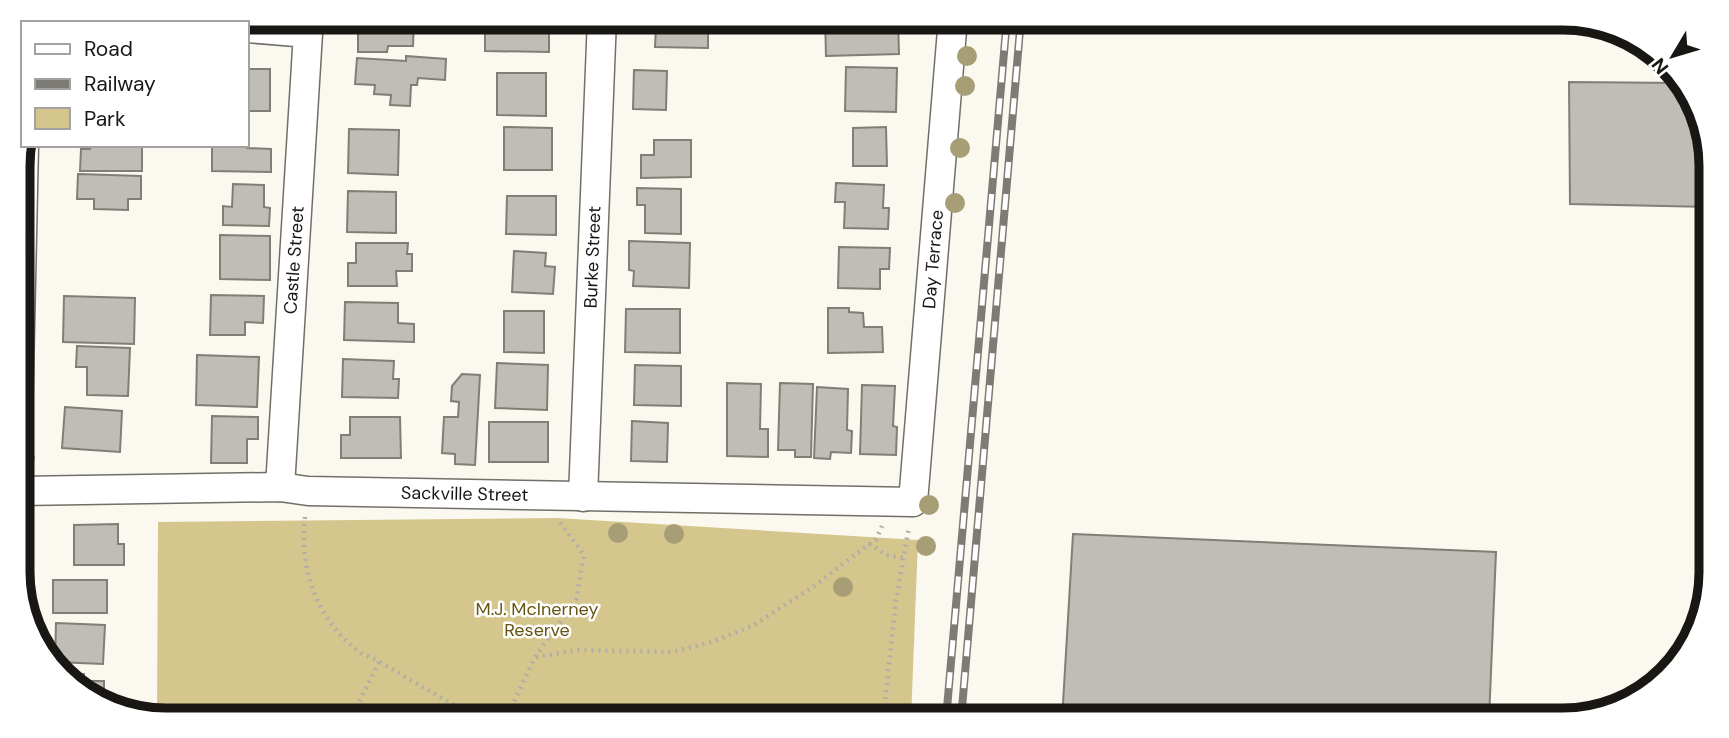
<svg xmlns="http://www.w3.org/2000/svg" width="1729" height="738" viewBox="0 0 1729 738" font-family="'DM Sans',sans-serif">
<rect width="100%" height="100%" fill="#faf8ef"/>
<path fill="#d5c68d" d="M557 518 918 540 911 720 157 719 158 522Z"/>
<g fill="#bfbdb5" stroke="#807e77" stroke-width="2">
<path d="M358 18H414L413 46H388L387 52H358Z"/>
<path d="M493 18H555V31H549V52L485 51V27L493 28Z"/>
<path d="M647 18H701V31H708V48L655 47 656 27H647Z"/>
<path d="M825 18H898L899 54 826 56Z"/>
<path d="M1511 18H1564L1579 20Z"/>
<path d="M406 56 446 59 445 80 418 78 417 85H411L410 106 390 105 391 95 374 94 375 85 355 84 357 58 406 61Z"/>
<path d="M846 67 897 68 896 112 845 111Z"/>
<rect x="247" y="69" width="23" height="42"/>
<path d="M634 70 667 71 666 110 633 109Z"/>
<path d="M497 73H546V116L497 115Z"/>
<path d="M1569 82 1684 83 1710 146V207L1570 204Z"/>
<path d="M504 127 552 128V170H504Z"/>
<path d="M886 127 887 166H853V128Z"/>
<path d="M349 129 399 130 398 175 348 173Z"/>
<path d="M654 140H691V177L641 178V155H654Z"/>
<path d="M90 145H142V171H80L81 149H90Z"/>
<path d="M247 145V148L271 149V172L212 171V146H203Z"/>
<path d="M78 174 141 176V199H128V210L94 209V199H77Z"/>
<path d="M836 183 884 185 883 208H889L888 229 844 228 845 202H835Z"/>
<path d="M233 184 264 185V207L270 208 269 226 223 225V206L232 207Z"/>
<path d="M637 188 681 189V234L645 233V205H637Z"/>
<path d="M348 191 396 192V233L347 232Z"/>
<path d="M507 196H556V235L506 234Z"/>
<path d="M1705 213H1710L1711 294 1703 293Z"/>
<path d="M220 235 270 236V280L220 279Z"/>
<path d="M629 241 690 243 689 288 633 286 634 271 629 270Z"/>
<path d="M356 243H408L407 254H412V271H396L397 286H348V263H356Z"/>
<path d="M839 247 890 248 889 269H880V289L838 288Z"/>
<path d="M514 251 546 253 545 266 555 267 553 294 512 292Z"/>
<path d="M211 295 264 296 263 323 245 322V335H210Z"/>
<path d="M64 296 135 298 134 344 63 342Z"/>
<path d="M345 302 398 303V323L414 324V342L344 340Z"/>
<path d="M828 308H849V312L863 313 864 327H882L883 352 828 353Z"/>
<path d="M626 309H680V353L625 352Z"/>
<path d="M504 311H544V353L504 352Z"/>
<path d="M77 346 130 348 128 396 87 395V367H76Z"/>
<path d="M197 355 259 357 257 407 196 405Z"/>
<path d="M343 359 394 361 393 379H399L398 398 342 397Z"/>
<path d="M497 363 548 365 547 410 495 408Z"/>
<path d="M635 365 681 366V406L634 405Z"/>
<path d="M462 374 480 375 475 465 455 464V454L442 453 444 417H458L459 402 451 401 452 386Z"/>
<path d="M727 383 761 384 760 429H768V457L727 456Z"/>
<path d="M780 383 813 384 811 457H795V450H778Z"/>
<path d="M862 385 895 386 893 426 897 427 896 455 860 454Z"/>
<path d="M817 387 848 389 847 430 852 431 851 453 831 452 830 459 814 458Z"/>
<path d="M65 407 122 411 120 452 62 448Z"/>
<path d="M212 416 258 417V439H247V463H211Z"/>
<path d="M350 417H400L401 458H341V435H350Z"/>
<path d="M632 421 668 423 667 462 631 461Z"/>
<rect x="489" y="422" width="59" height="40"/>
<path d="M118 524V544H124V565H74V525Z"/>
<path d="M1073 534 1496 552 1489 720H1062Z"/>
<rect x="53" y="580" width="54" height="33"/>
<path d="M56 623 105 625 103 664 55 662Z"/>
<path d="M62 673 84 674V681H104V705Z"/>
</g>
<g fill="none" stroke-linecap="round" stroke-linejoin="round">
<g stroke="#716f68" stroke-width="31">
<g id="minor">
<path d="M221 18V23"/>
<path d="M247 28 308 33 280 487"/>
<path d="M18 416 24 145"/>
<path id="s1" d="M19 491 280 487 308 491 913 502 953 18"/>
<path id="s2" d="M583 497 602 18"/>
</g>
</g>
<g stroke="#b0aea7" stroke-width="4.5" stroke-dasharray="2 5" stroke-linecap="butt">
<path d="M19 458H37"/>
<path d="M305 517C299 568 316 619 358 651 365 656 374 658 382 663 413 682 443 699 475 716L511 708 535 657 576 600 584 555 559 521"/>
<path d="M869 544 886 555 903 558"/>
<path d="M536 657 578 650 672 652 712 642 752 626 810 589 876 539 882 526"/>
<path d="M350 720 379 662"/>
<path d="M510 720 511 708"/>
<path d="M883 720 896 600 909 527"/>
</g>
<use href="#minor" stroke="#fff" stroke-width="28"/>
<g stroke="#7c7b75" stroke-width="8">
<g id="rail">
<path d="M946 720 1007 18"/>
<path d="M961 720 1021 18"/>
</g>
</g>
<use href="#rail" stroke="#fff" stroke-width="5" stroke-dasharray="16" stroke-linecap="butt"/>
</g>
<g fill="#a89e76">
<circle cx="967" cy="56" r="10"/>
<circle cx="965" cy="86" r="10"/>
<circle cx="960" cy="148" r="10"/>
<circle cx="955" cy="203" r="10"/>
<circle cx="929" cy="505" r="10"/>
<circle cx="618" cy="533" r="10"/>
<circle cx="674" cy="534" r="10"/>
<circle cx="926" cy="546" r="10"/>
<circle cx="843" cy="587" r="10"/>
</g>
<g text-anchor="middle" dominant-baseline="central" stroke-width="5" stroke-linejoin="round" paint-order="stroke">
<g font-size="18" fill="#181714" stroke="#fff">
<text stroke="none"><textPath href="#s2" startOffset="240">Burke Street</textPath></text>
<text transform="translate(294 260) rotate(-86)">Castle Street</text>
<text stroke="none"><textPath href="#s1" startOffset="1138">Day Terrace</textPath></text>
<text stroke="none"><textPath href="#s1" startOffset="446">Sackville Street</textPath></text>
</g>
<g font-size="18" fill="#655513" stroke="#fff">
<text x="537" y="609">M.J. McInerney<tspan x="537" dy="21">Reserve</tspan></text>
</g>
</g>
<path d="M0 0H1729V738H0ZM166 30H1563A136 136 0 0 1 1699 166V572A136 136 0 0 1 1563 708H166A136 136 0 0 1 30 572V166A136 136 0 0 1 166 30Z" fill="#fff" fill-rule="evenodd"/>
<path fill="none" stroke="#181714" stroke-width="9" d="M166 30H1563A136 136 0 0 1 1699 166V572A136 136 0 0 1 1563 708H166A136 136 0 0 1 30 572V166A136 136 0 0 1 166 30Z"/>
<rect x="21" y="21" width="228" height="126" fill="#ffffff" stroke="#a3a2a1" stroke-width="2"/>
<rect x="35" y="44" width="35" height="10" fill="#ffffff" stroke="#a3a2a1" stroke-width="2"/>
<text x="84" y="56" font-size="21" fill="#181714">Road</text>
<rect x="35" y="79" width="35" height="10" fill="#7c7b75" stroke="#a3a2a1" stroke-width="2"/>
<text x="84" y="91" font-size="21" fill="#181714">Railway</text>
<rect x="35" y="108" width="35" height="21" fill="#d5c68d" stroke="#a3a2a1" stroke-width="2"/>
<text x="84" y="126" font-size="21" fill="#181714">Park</text>
<g transform="translate(1673 56) rotate(232)" stroke="#ffffff" stroke-width="5" paint-order="stroke">
<path d="M0-5L12 26L0 18L-12 26Z" fill="#181714"/>
<text y="-10" font-size="19" font-weight="bold" text-anchor="middle" fill="#181714">N</text>
</g>
</svg>
